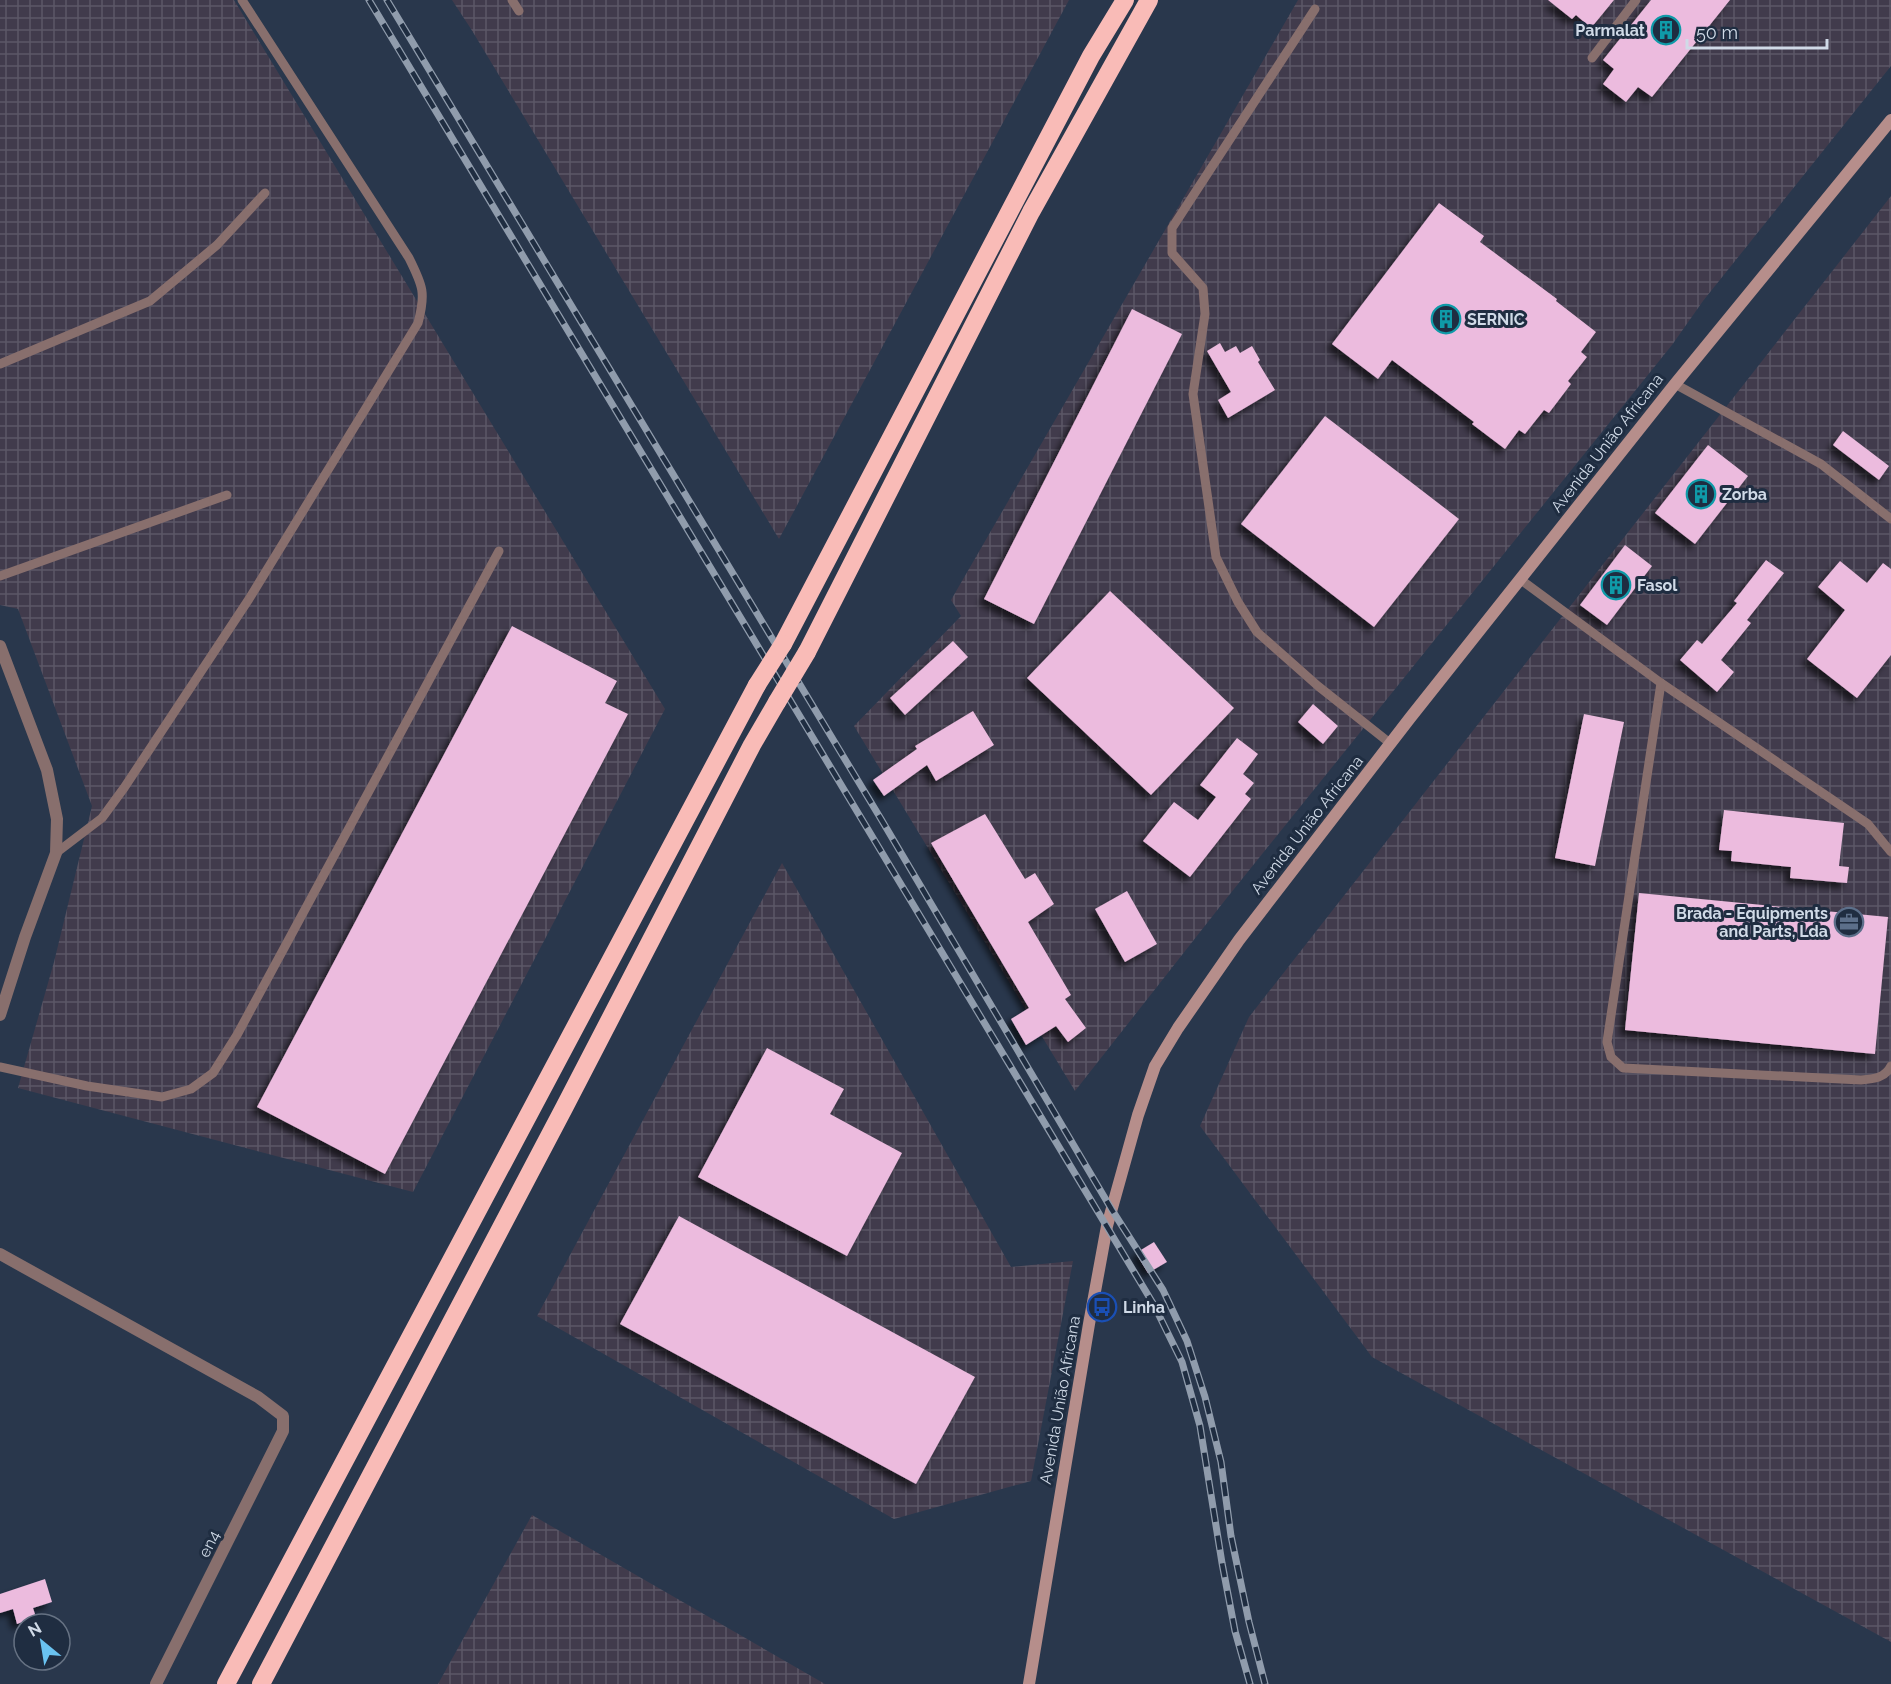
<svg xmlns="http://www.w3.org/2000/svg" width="1891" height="1684" viewBox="0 0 1891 1684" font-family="Raleway,sans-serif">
<defs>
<pattern id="industrial-grid" width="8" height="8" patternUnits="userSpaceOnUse" patternTransform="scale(1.5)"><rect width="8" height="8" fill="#413b4c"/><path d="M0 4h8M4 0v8" fill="none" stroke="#5b5766"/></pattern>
<filter id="shadow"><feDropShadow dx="-5.5" dy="5.5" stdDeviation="3" flood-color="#0009"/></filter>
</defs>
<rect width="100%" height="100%" fill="#29374c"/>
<g fill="url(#industrial-grid)">
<path d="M0 0H234L665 709 413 1192 18 1088 54 962 92 806 18 609 0 605Z"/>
<path d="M452 0H1069L779 539 471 29Z"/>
<path d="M1298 0H1891V66L1703 301 1672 345 1226 899 1075 1091 854 726 961 616 951 600Z"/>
<path d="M1891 196V1642L1372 1357 1200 1126 1249 1017Z"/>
<path d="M782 863 1011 1267 1073 1261 1031 1481 894 1519 537 1316Z"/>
<path d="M532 1515 825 1684H438Z"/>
</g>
<g fill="#ecbbde" filter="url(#shadow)">
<path d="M1548 0H1614L1591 28 1576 15 1572 19Z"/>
<path d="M1651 0H1730L1652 97 1638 87 1626 102 1603 84 1614 69 1603 60Z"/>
<path d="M1439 203 1484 236 1480 242 1557 299 1556 301 1596 332 1581 352 1587 357 1568 381 1571 384 1549 413 1544 410 1525 434 1519 430 1505 449 1472 424 1474 422 1392 360 1378 379 1332 344Z"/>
<path d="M1132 309 1182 334 1034 624 984 599Z"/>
<path d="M1220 343 1225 352 1236 346 1240 353 1252 346 1260 360 1258 362 1275 390 1228 418 1218 400 1231 392 1207 351Z"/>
<path d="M1325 416 1459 519 1374 627 1241 524Z"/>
<path d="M1843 431 1889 466 1879 480 1833 445Z"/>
<path d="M1708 445 1748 476 1695 544 1655 513Z"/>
<path d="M1625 545 1652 566 1607 625 1580 605Z"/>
<path d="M1766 560 1784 573 1747 620 1751 623 1721 660 1734 672 1717 692 1680 660 1697 640 1702 644 1737 603 1734 601Z"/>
<path d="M1840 561 1867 583 1883 563 1891 569V655L1857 698 1807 659 1845 610 1818 587Z"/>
<path d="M1110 591 1234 708 1151 795 1027 678Z"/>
<path d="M512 626 617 681 605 703 628 714 385 1174 257 1107Z"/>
<path d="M953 641 968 657 905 715 890 698Z"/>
<path d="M1313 704 1338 726 1323 744 1298 722Z"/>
<path d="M973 711 994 745 936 781 927 765 884 796 873 780 917 749 915 746Z"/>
<path d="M1584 714 1624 722 1595 866 1555 858Z"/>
<path d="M1237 738 1258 754 1243 774 1254 783 1245 794 1251 799 1190 877 1143 841 1174 802 1198 820 1216 797 1200 785Z"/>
<path d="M1724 810 1844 823 1839 866 1849 867 1847 883 1790 878 1791 867 1731 861 1732 851 1719 850Z"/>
<path d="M985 814 1025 879 1035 873 1054 904 1028 922 1071 995 1065 999 1086 1028 1068 1042 1056 1026 1026 1045 1011 1019 1029 1008 931 843Z"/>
<path d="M1127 891 1157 944 1125 962 1095 909Z"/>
<path d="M1639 893 1888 917 1875 1054 1625 1030Z"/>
<path d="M767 1048 844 1089 830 1114 902 1153 847 1256 698 1177Z"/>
<path d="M679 1216 975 1377 916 1484 620 1324Z"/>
<path d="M1154 1242 1167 1262 1148 1273 1136 1253Z"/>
<path d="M45 1579 52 1602 33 1608 36 1617 17 1624 13 1609 0 1613V1594Z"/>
</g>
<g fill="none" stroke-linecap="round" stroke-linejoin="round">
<g stroke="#886f6d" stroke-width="9">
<path d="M512 0 519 11"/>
<path d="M1315 9 1172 228V253L1203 288 1205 314 1193 394 1216 557 1238 602 1257 632 1318 686 1391 744"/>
<path d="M1592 58 1636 0"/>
<path d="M0 364 150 301 217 245 265 193"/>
<path d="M1675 384 1821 464 1891 519"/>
<path d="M0 576 227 495"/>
<path d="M1521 580 1661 683 1868 824 1891 852"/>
<path d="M1661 683 1607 1042 1611 1057 1623 1068 1861 1080C1874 1079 1885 1078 1891 1066"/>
<path d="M56 853 102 818 124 788 249 599 418 323C426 293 423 286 409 258L242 0"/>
<path d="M0 1067 87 1086 162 1097 191 1089 213 1073 237 1035 499 551"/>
</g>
<g stroke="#886f6d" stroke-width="12">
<path d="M0 646 47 770 57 819 56 853 25 937 0 1015"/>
<path d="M0 1254 258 1397 283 1416V1431L156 1684"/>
</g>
<path stroke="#b68e8b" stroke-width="12" d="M1029 1684 1089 1324 1107 1226 1138 1115 1155 1066 1178 1028 1239 940 1410 718 1675 384 1891 120"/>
<g stroke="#f9bbb7" stroke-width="18">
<path d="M783 644 1091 56 1125 0"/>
<path d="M807 652 1031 212 1149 0"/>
<path d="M226 1684 757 685"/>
<path d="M261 1684 564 1108 752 745 777 702"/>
</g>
<g stroke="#909cac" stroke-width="7">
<g id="rail">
<path d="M369 0 1154 1305 1182 1362 1200 1426 1222 1563 1235 1631 1250 1684"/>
<path d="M387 0 881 819 1112 1210 1163 1290 1187 1341 1205 1397 1221 1462 1231 1536 1249 1622 1265 1684"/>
</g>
</g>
<use href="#rail" stroke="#1f2d41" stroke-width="4.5" stroke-dasharray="14" stroke-linecap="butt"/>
<g stroke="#f9bbb7" stroke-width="18">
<path d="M757 685 783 644"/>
<path d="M777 702 807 652"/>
</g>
</g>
<defs>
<g id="building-ring" transform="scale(1.5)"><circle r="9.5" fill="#1f2d41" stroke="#0f9aa8" stroke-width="1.5"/><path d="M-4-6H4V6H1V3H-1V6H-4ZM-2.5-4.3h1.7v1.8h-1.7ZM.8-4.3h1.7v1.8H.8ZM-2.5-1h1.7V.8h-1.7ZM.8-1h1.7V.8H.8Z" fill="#0f9aa8"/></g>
<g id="office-ring" transform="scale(1.5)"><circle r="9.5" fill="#1f2d41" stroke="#5c6f8a" stroke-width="1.5"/><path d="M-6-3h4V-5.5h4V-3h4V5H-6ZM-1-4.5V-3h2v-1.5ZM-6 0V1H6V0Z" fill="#5c6f8a"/></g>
<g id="bus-ring" transform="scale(1.5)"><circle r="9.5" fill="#1f2d41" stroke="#1a4fb4" stroke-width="1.5"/><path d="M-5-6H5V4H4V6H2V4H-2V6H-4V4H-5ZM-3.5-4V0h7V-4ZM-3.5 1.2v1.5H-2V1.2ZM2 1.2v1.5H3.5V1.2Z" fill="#1a4fb4"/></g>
</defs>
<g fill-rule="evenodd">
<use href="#building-ring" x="1666" y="30"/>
<use href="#building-ring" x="1446" y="319"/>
<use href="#building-ring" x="1701" y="494"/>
<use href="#building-ring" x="1616" y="585"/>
<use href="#office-ring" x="1849" y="922"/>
<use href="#bus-ring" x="1102" y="1307"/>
</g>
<g text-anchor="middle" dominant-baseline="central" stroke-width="6" stroke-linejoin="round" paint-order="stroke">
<g font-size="16" font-weight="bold" fill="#d0dae7" stroke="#1f2d41" text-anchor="start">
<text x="1645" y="30" text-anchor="end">Parmalat</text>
<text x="1467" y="319">SERNIC</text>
<text x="1722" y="494">Zorba</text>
<text x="1637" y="585">Fasol</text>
<text x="1828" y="913" text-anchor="end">Brada - Equipments<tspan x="1828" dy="18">and Parts, Lda</tspan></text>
<text x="1123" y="1307">Linha</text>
</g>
<g font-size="16" fill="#d0dae7" stroke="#1f2d41">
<text transform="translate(1607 443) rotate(-52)">Avenida União Africana</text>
<text transform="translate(1307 825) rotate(-52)">Avenida União Africana</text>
<text transform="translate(1060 1400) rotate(-80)">Avenida União Africana</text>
<text transform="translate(209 1544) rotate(-63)">en4</text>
</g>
</g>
<g transform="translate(42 1642) rotate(330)"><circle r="28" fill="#1f2d41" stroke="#667283" stroke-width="1.5"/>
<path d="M0-4.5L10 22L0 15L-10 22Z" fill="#6ac3f1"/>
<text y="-9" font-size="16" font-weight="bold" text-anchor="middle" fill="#d0dae7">N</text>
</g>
<path d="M1687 39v9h140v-9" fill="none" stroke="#d0dae7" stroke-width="3"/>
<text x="1696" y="39" font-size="18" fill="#d0dae7" stroke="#1f2d41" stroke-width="4.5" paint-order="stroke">50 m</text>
</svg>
